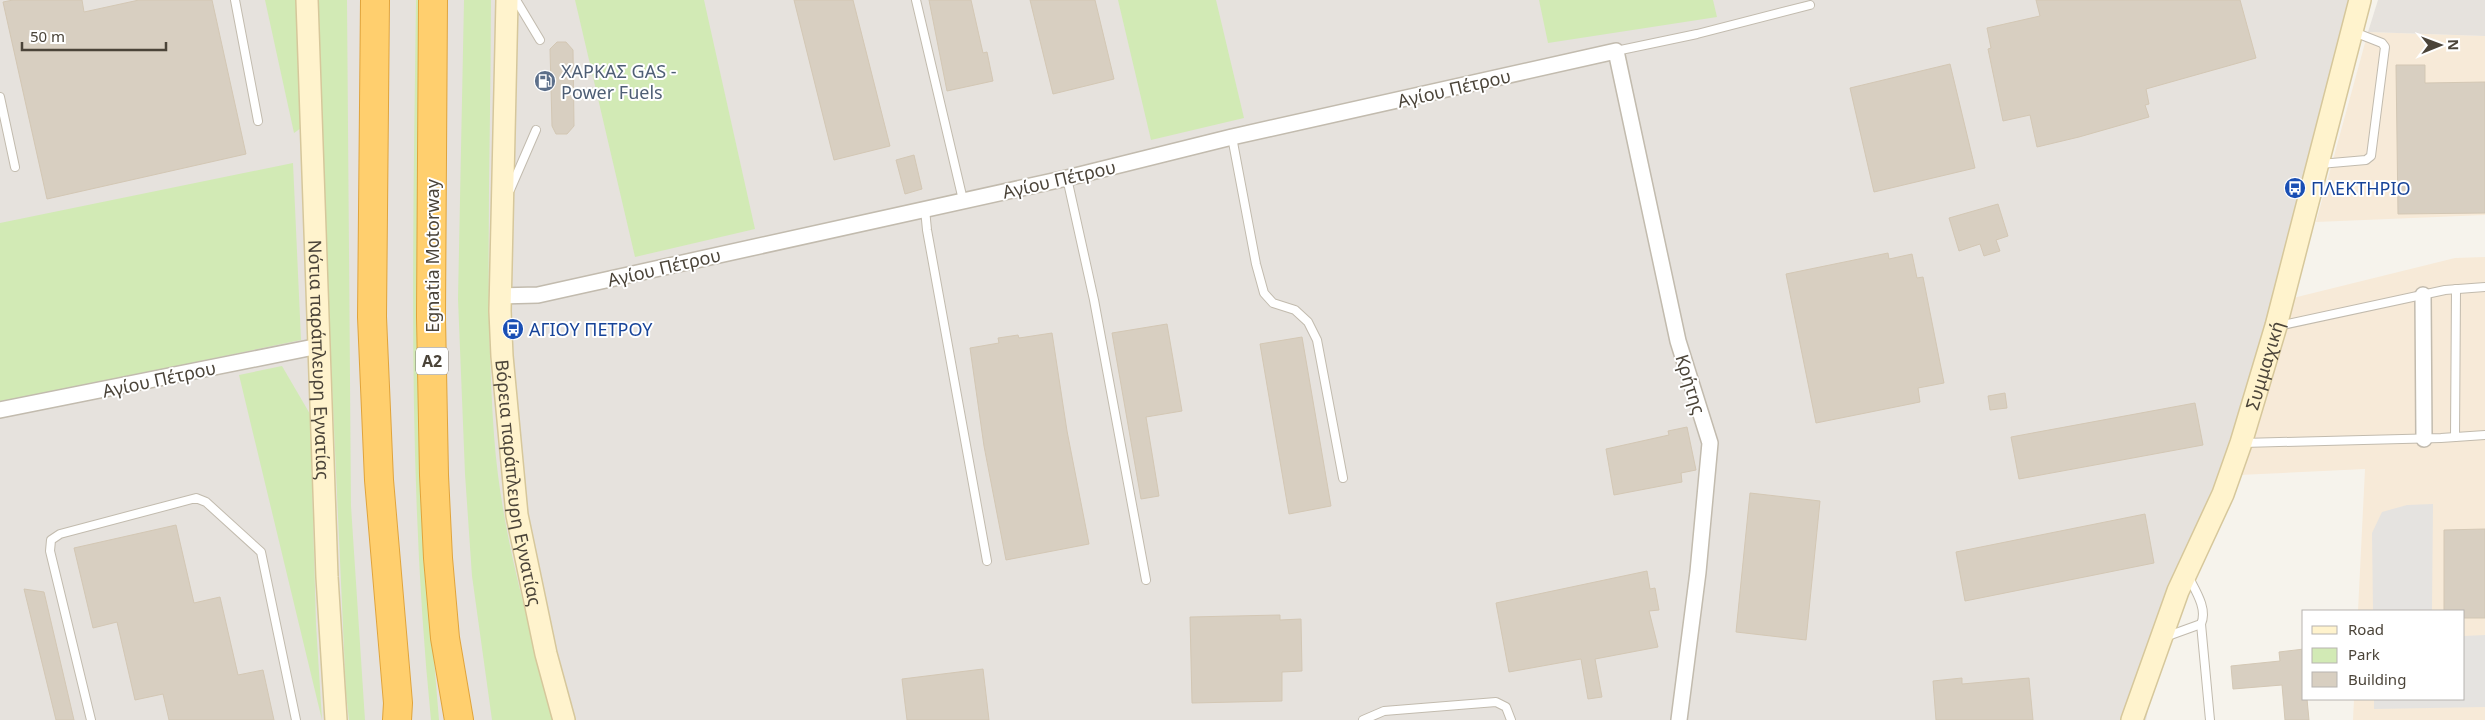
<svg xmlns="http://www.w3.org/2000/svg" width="2485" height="720" viewBox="0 0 2485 720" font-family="'Noto Sans',sans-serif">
<rect width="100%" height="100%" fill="#f6f3ec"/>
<g fill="#f7ead8">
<path d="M2368 32 2485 36V215L2316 222Z"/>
<path d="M2485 257V720H2353L2354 699H2464V611H2358L2365 469 2239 475 2293 298 2455 258Z"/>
</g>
<g fill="#e6e2dd">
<path d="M0 0H2355L2234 441 2148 710 2146 720H0Z"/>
<path d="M2378 0H2485V36L2368 32Z"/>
</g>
<g fill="#d2eab5">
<path d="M265 0H298L301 128 294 133Z"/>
<path d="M317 0H347L351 506 365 720H349L346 693 326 251Z"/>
<path d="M416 0H424L429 599 439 720H431C407 481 413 240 416 0Z"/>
<path d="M464 0H491C491 145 484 291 494 435 501 533 529 626 555 720H492L472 576 465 474 458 299Z"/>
<path d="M575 0H704L755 229 635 257Z"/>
<path d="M1118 0H1216L1244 118 1151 140Z"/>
<path d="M1539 0H1713L1717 17 1548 43Z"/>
<path d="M293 163 301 340 0 403V223Z"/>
<path d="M282 366 310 414 316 624 322 720 239 375Z"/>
</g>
<g fill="#e5e3e0">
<path d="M2433 504 2432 611H2373L2372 533 2382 512 2407 505Z"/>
<path d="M2485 635V707L2374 709V699H2464V636Z"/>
</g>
<g fill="#d8cfc1" stroke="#d3c7b4">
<path d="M13 0H82L84 12 139 0H212L246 154 47 199 3 2Z"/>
<path d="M794 0H853L890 146 834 160Z"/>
<path d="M929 0H971L983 53 987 52 993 81 947 91Z"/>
<path d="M1030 0H1095L1114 79 1053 94Z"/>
<path d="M2036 0H2240L2256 58 2146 89 2149 104 2145 105 2149 117 2079 137 2037 147 2030 115 2003 121 1988 49 1991 48 1987 28 2040 16Z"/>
<path d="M557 42H566L573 50 574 126 567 134H556L552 126 550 49Z"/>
<path d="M1950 64 1975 168 1874 192 1850 88Z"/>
<path d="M2396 65H2425V83L2485 82V213L2398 214Z"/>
<path d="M914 155 922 189 905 194 896 160Z"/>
<path d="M1998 204 2008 236 1996 240 2000 251 1984 256 1980 244 1959 251 1949 218Z"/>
<path d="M1888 253 1889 259 1912 254 1917 278 1923 277 1944 383 1918 388 1920 402 1816 423 1786 274Z"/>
<path d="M1167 324 1182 411 1146 417 1159 496 1141 499 1112 333Z"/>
<path d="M1052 333 1067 431 1089 544 1006 560 984 446 970 348 999 343 998 338 1018 335 1019 338Z"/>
<path d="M1302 337 1331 506 1289 514 1260 344Z"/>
<path d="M2005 393 2007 408 1990 410 1988 396Z"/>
<path d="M2195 403 2203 445 2019 479 2011 437Z"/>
<path d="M1687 427 1696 470 1681 473 1682 482 1614 495 1606 449 1669 435 1668 431Z"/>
<path d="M1750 493 1820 501 1806 640 1736 632Z"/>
<path d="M2145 514 2154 563 1965 601 1956 552Z"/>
<path d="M176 525 194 603 220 597 238 675 263 670 274 720H169L163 694 135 700 117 622 93 628 74 548Z"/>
<path d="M2485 529V618H2464V611H2444V530Z"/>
<path d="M1647 571 1650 589 1655 588 1659 610 1649 611 1658 647 1595 659 1602 697 1588 699 1581 659 1509 672 1496 603Z"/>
<path d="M24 589 44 592 74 720H56Z"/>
<path d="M1280 615V620L1301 619 1302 671 1282 672V701L1192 703 1190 617Z"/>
<path d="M2304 649V699H2307L2309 720H2285L2282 685 2233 689 2231 666 2280 661 2279 652Z"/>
<path d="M983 669 989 720H907L902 679Z"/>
<path d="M1962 678V684L2029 678 2033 720H1936L1933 681Z"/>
</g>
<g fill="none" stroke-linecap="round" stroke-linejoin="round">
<g stroke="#c2bbae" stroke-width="10">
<g id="lane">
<path d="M235 0 258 121"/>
<path d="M516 0 540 40"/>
<path d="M916 0 963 200"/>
<path d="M1616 51 1697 34 1810 5"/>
<path d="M0 97 15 167"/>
<path d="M1232 137 1256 264 1264 293 1273 303 1295 310 1308 322 1317 340 1343 478"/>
<path d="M2320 164 2366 160 2371 156 2385 47 2382 43 2354 32"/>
<path d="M1067 178 1094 300 1146 580"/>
<path d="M510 190 536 130"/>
<path d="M925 209 927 230 987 561"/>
<path d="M2278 326 2445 290 2485 287"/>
<path d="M2455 437 2456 289"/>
<path d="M2243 443 2441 438 2485 435"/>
<path d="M2201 624 2210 720"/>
<path d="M2165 637 2201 624C2208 609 2195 590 2188 576"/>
<path d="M91 720 50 551 51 540 60 534 196 498 206 502 261 552 296 720"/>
<path d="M1363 720 1384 711 1496 702 1506 707 1511 720"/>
</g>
</g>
<g stroke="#c2bbae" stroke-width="18">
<g id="street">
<path d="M2423 295 2424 439"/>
<path d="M501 296 538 295 565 289 1067 178 1232 137 1616 51 1678 341 1710 443 1698 572 1679 720"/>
<path d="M0 410 319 346"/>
</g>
</g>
<g stroke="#d6c79b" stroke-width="24">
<g id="secondary">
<path id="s1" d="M307 0 327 577 336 720"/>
<path id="s2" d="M507 0 500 311 502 356 517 515 546 654 564 720"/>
<path id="s3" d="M2132 720 2178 591 2223 494 2241 443 2276 326 2360 0"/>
</g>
</g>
<g stroke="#e0a43c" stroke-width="30">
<g id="highway">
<path d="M375 0 372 317 379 480 398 703 397 720"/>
<path d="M433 0 431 317 434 475 438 558 445 638 459 720"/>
</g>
</g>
<use href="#lane" stroke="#fff" stroke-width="8"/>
<use href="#street" stroke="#fff" stroke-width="15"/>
<use href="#secondary" stroke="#fff3cd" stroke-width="21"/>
<use href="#highway" stroke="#ffcf6e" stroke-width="28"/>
</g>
<defs>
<g id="fuel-disc" transform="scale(1.125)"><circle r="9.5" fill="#5c6f8a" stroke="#fff"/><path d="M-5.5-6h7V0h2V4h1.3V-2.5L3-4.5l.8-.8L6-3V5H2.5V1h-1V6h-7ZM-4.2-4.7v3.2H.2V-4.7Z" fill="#fff"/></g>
<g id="bus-disc" transform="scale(1.125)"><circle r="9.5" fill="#1a4fb4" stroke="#fff"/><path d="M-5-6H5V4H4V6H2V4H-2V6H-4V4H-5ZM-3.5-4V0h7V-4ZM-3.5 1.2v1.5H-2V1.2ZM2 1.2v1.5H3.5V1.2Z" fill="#fff"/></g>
</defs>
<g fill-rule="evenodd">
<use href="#fuel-disc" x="545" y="81"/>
<use href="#bus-disc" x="2295" y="188"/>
<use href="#bus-disc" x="513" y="329"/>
</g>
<g text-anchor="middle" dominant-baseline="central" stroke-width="4" stroke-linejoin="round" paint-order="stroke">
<rect fill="#fff" stroke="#817c74" stroke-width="1" x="416" y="347.5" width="32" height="27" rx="4"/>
<g font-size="16" font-weight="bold" fill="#4b4439">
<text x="432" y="361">Α2</text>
</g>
<g font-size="18" fill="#4e5e75" stroke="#fff" text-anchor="start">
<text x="561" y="71">ΧΑΡΚΑΣ GAS -<tspan x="561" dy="21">Power Fuels</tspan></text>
</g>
<g font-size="18" fill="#4b4439" stroke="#fff">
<text transform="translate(1454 88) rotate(-13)">Αγίου Πέτρου</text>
<text transform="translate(1059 179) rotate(-13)">Αγίου Πέτρου</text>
<text transform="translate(432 256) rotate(-90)">Egnatia Motorway</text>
<text transform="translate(664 267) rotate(-13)">Αγίου Πέτρου</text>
<text stroke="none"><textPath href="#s1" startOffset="360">Νότια παράπλευρη Εγνατίας</textPath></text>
<text stroke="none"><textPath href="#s3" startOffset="379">Συμμαχική</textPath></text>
<text transform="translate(159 379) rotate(-12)">Αγίου Πέτρου</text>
<text transform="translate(1691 384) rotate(73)">Κρήτης</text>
<text stroke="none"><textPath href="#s2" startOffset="484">Βόρεια παράπλευρη Εγνατίας</textPath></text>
</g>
<g font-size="18" fill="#164399" stroke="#fff" text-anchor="start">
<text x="2311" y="188">ΠΛΕΚΤΗΡΙΟ</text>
<text x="529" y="329">ΑΓΙΟΥ ΠΕΤΡΟΥ</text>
</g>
</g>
<rect x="2302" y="610" width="162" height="90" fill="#ffffff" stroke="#b7b4b0"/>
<rect x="2312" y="626" width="25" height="8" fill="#fff3cd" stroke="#b7b4b0"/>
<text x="2348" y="635" font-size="15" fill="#4b4439">Road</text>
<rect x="2312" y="648" width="25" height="15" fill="#d2eab5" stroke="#b7b4b0"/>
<text x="2348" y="660" font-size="15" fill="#4b4439">Park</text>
<rect x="2312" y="672" width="25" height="15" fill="#d8cfc1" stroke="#b7b4b0"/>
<text x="2348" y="685" font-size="15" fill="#4b4439">Building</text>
<g transform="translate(2440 45) rotate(89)" stroke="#ffffff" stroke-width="4" paint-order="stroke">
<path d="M0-4L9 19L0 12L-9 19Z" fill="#4b4439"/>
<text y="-8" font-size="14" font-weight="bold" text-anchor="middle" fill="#4b4439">N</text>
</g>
<path d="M22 42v8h144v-8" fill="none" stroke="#4b4439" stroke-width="2.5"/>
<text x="30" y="42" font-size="15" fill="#4b4439" stroke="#ffffff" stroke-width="4" paint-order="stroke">50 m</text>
</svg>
